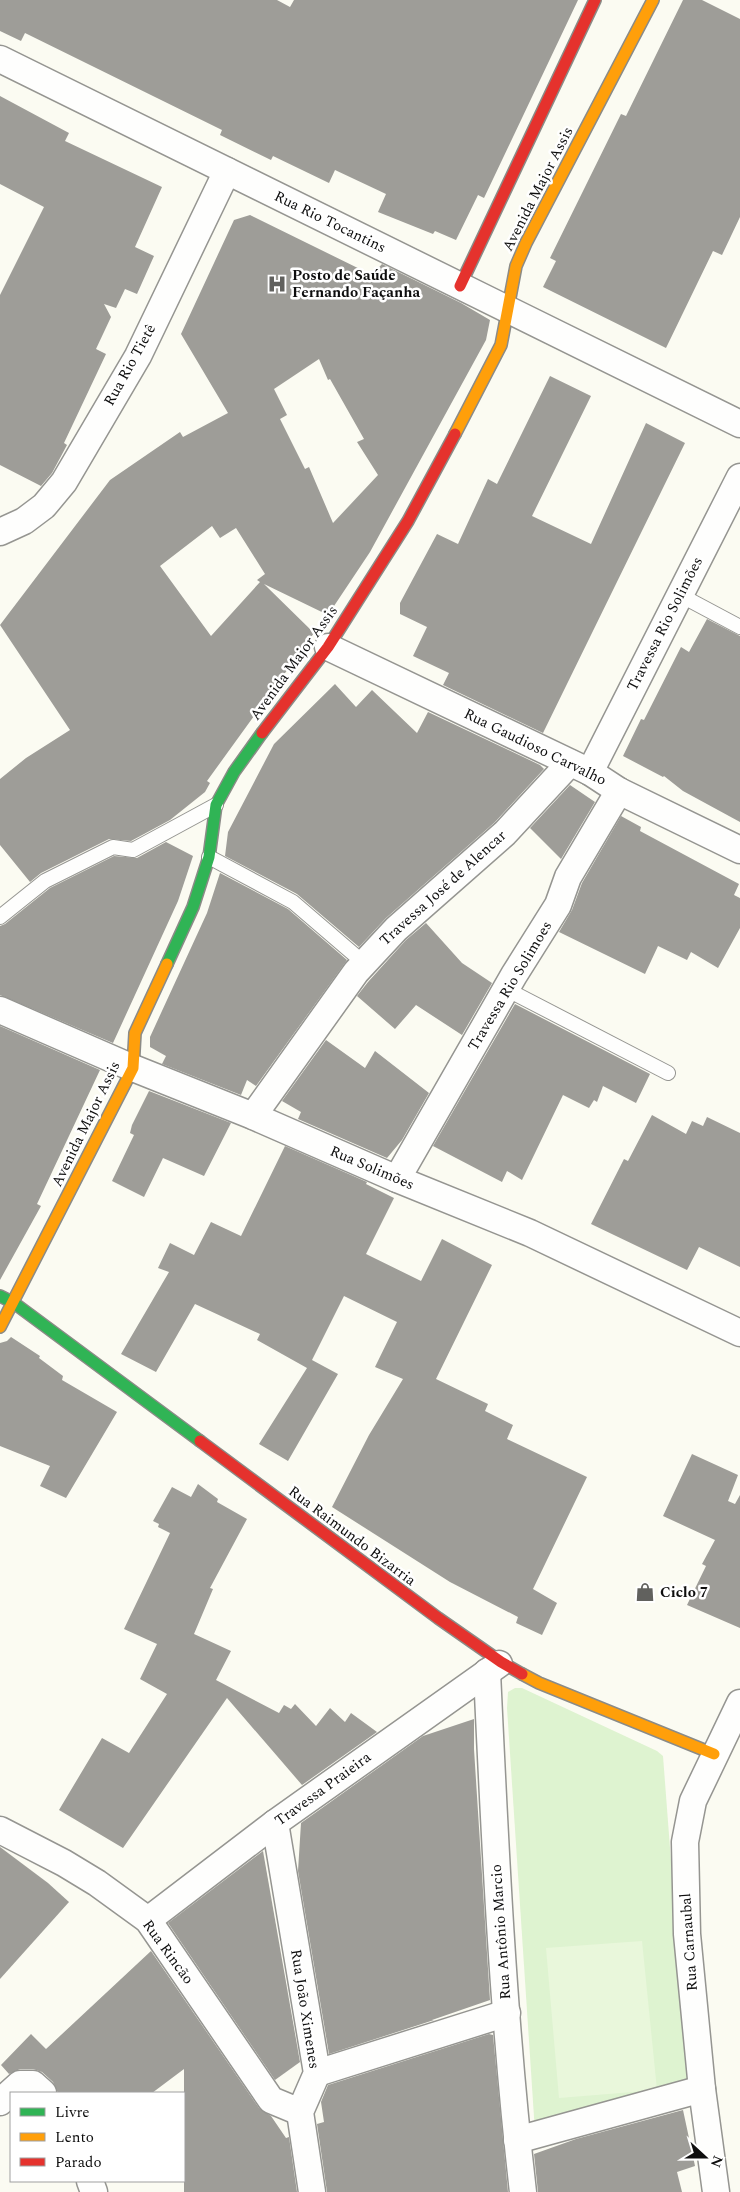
<svg xmlns="http://www.w3.org/2000/svg" width="740" height="2192" viewBox="0 0 740 2192" font-family="Spectral,serif">
<rect width="100%" height="100%" fill="#fbfbf2"/>
<path fill="#def3d0" d="M515 1688H522L657 1751 663 1756 688 2084 535 2132 507 1708 508 1692Z"/>
<path fill="#e9f7db" d="M642 1941 657 2090 559 2098 546 1948Z"/>
<g fill="#9e9d98" fill-rule="evenodd">
<path d="M0 0H277L290 7 294 0H578L484 198 478 195 456 240 435 231 433 234 378 212 386 194 335 170 329 183 273 156 271 160 220 135 222 130 25 33 21 41 0 31Z"/>
<path d="M683 0H702L740 19V217L722 255 713 251 666 348 543 287 556 261 550 258 621 114 626 116Z"/>
<path d="M0 96 69 133 65 141 162 187 135 247 154 256 137 294 125 289 116 308 104 304 111 317 96 349 106 354 64 443 67 445 52 473 41 486 0 465V295L44 207 0 184Z"/>
<path d="M250 215 372 275 382 264 461 303 490 320 486 340 370 552 328 615 264 584 314 633 207 781 210 783 205 792 170 820 131 841 109 839 41 873 30 882 0 845V779L26 758 70 730 0 625 110 480 180 432 183 437 228 413 181 334 234 220ZM319 359 328 380 330 379 364 439 357 442 378 475 333 523 309 467 305 469 280 419 287 415 274 389ZM212 526 220 538 236 528 265 574 257 580 260 582 211 636 160 566Z"/>
<path d="M550 376 591 396 532 516 591 544 646 423 685 443 543 733 443 685 449 673 413 656 427 627 400 614V603L437 534 458 544 488 479 497 484Z"/>
<path d="M707 619 740 636V822L683 791 664 776 663 777 623 756 641 719 644 720 681 647 689 652Z"/>
<path d="M335 684 356 707 372 690 417 733 428 712 540 765 544 769 495 822 386 918 359 947 297 894 225 856 228 832 274 744Z"/>
<path d="M570 785 595 802 561 859 530 828Z"/>
<path d="M621 816 641 827 640 831 739 884 734 895 740 898V928L718 968 691 952 687 960 658 946 645 974 559 932 572 910 582 883Z"/>
<path d="M166 842 193 856 178 901 113 1043 0 995V926L5 924 50 888 114 856 137 858Z"/>
<path d="M220 873 288 909 347 960 256 1086 247 1080 241 1095 162 1064 166 1056 150 1047V1037L207 913Z"/>
<path d="M426 923 462 963 492 983 462 1035 416 1005 395 1029 357 996 368 982 406 940Z"/>
<path d="M515 1004 650 1074 636 1103 603 1086 597 1102 594 1100 589 1108 563 1095 522 1180 507 1171 502 1182 433 1146Z"/>
<path d="M0 1026 100 1070 37 1204 41 1206 0 1280Z"/>
<path d="M326 1040 365 1068 375 1051 429 1093 402 1140 387 1158 298 1119 301 1112 282 1101Z"/>
<path d="M149 1091 231 1123 204 1176 163 1158 144 1197 112 1181 134 1135 130 1133 132 1125Z"/>
<path d="M652 1115 686 1134 692 1121 703 1126 707 1117 740 1133V1267L699 1247 687 1270 591 1224 624 1159 628 1161Z"/>
<path d="M285 1146 367 1182 366 1184 394 1198 366 1254 421 1281 442 1239 492 1265 436 1379 488 1404 485 1411 513 1425 507 1439 587 1477 533 1589 557 1603 542 1635 516 1623 518 1617 450 1582 332 1507 369 1435 403 1379 375 1367 397 1322 344 1296 312 1360 338 1374 288 1461 259 1444 307 1368 257 1340 260 1334 195 1304 156 1372 121 1354 169 1272 158 1268 170 1243 194 1255 211 1222 241 1236Z"/>
<path d="M11 1337 40 1356 39 1358 63 1376 62 1380 117 1412 66 1498 40 1486 50 1466 0 1446V1343L7 1341Z"/>
<path d="M692 1454 738 1475 728 1501 735 1504 740 1495V1628L687 1605 706 1566 702 1564 715 1540 663 1516Z"/>
<path d="M198 1484 218 1499 217 1502 247 1519 210 1588 213 1589 194 1634 231 1651 216 1680 279 1713 284 1705 291 1709 295 1704 316 1726 330 1708 345 1722 351 1713 377 1732 302 1785 227 1698 123 1848 59 1810 102 1738 129 1753 167 1694 140 1679 157 1644 124 1629 170 1533 158 1527 159 1524 153 1521 172 1487 191 1497Z"/>
<path d="M474 1719V1749L490 2000 432 2020H434L329 2054 298 1871 301 1823 423 1736Z"/>
<path d="M0 1847 48 1883 69 1902 0 1979Z"/>
<path d="M263 1851 300 2062 275 2080 168 1923Z"/>
<path d="M151 1951 259 2108 271 2116 286 2138 289 2137 297 2192H184V2069L152 2093H58L53 2082 42 2072 33 2069H20L9 2074 1 2065 31 2034 46 2049Z"/>
<path d="M489 2034 493 2035 508 2192H327L317 2124 324 2122 321 2102 328 2085Z"/>
<path d="M683 2110 695 2166 677 2172 682 2192H538L534 2154 576 2139Z"/>
</g>
<g fill="none" stroke-linecap="round" stroke-linejoin="round">
<g stroke="#959591" stroke-width="16">
<g id="lane">
<path d="M680 595 740 627"/>
<path d="M209 857 293 902 364 963"/>
<path d="M0 917 45 881 113 847 133 850 216 805"/>
<path d="M506 989 668 1073"/>
</g>
</g>
<g stroke="#959591" stroke-width="29">
<g id="street">
<path d="M0 59 740 424"/>
<path d="M0 532 24 521 44 506 64 482 138 356 227 171"/>
<path d="M328 647 590 772 619 791 740 850"/>
<path d="M590 772 740 477"/>
<path d="M0 1010 133 1068 253 1116 397 1179 530 1233 740 1333"/>
<path d="M253 1116 356 972 396 929 505 833 570 763"/>
<path d="M397 1179 514 975 558 905 568 877 619 791"/>
<path d="M487 1672C495 1845 503 2019 523 2192"/>
<path d="M275 1823 317 2073 300 2112 312 2192"/>
<path d="M0 1830 64 1863 97 1883 148 1920 271 2100 300 2112"/>
<path d="M148 1920 275 1823 499 1664"/>
<path d="M317 2073 507 2013"/>
<path d="M0 2102 20 2084H33L43 2093"/>
<path d="M517 2140 702 2089"/>
<path d="M90 2181 94 2192"/>
<path d="M716 2192 702 2089 687 1934 685 1842 693 1801 740 1703"/>
</g>
</g>
<g stroke="#8b8b87" stroke-width="14">
<g id="fast">
<path d="M167 964 193 907 209 857 216 805 234 772 262 733"/>
<path d="M0 1296 14 1303 200 1441"/>
</g>
</g>
<g stroke="#8b8b87" stroke-width="14">
<g id="slow">
<path d="M455 434 501 345 516 266 526 243 653 0"/>
<path d="M0 1327 133 1068 135 1033 167 964"/>
<path d="M522 1674 539 1683 714 1754"/>
</g>
</g>
<g stroke="#8b8b87" stroke-width="14">
<g id="jam">
<path d="M460 286 595 0"/>
<path d="M262 733 328 647 408 521 455 434"/>
<path d="M200 1441 438 1618 501 1662 522 1674"/>
</g>
</g>
<use href="#lane" stroke="#fefefd" stroke-width="14"/>
<use href="#street" stroke="#fefefd" stroke-width="26"/>
<use href="#fast" stroke="#30b455" stroke-width="11"/>
<use href="#slow" stroke="#ff9f0a" stroke-width="11"/>
<use href="#jam" stroke="#e5322d" stroke-width="11"/>
</g>
<defs>
<g id="hospital-bare" transform="scale(1.5)"><path d="M-5-5h3v3.5h4V-5h3V5h-3V1.5h-4V5h-3Z" fill="#61615e" stroke="#fff" stroke-width="2.5" paint-order="stroke"/></g>
<g id="shop-bare" transform="scale(1.5)"><path d="M-5-2.5h2.3a2.7 3.5 0 0 1 5.4 0H5L5.5 6h-11ZM-1.5-2.5h3a1.5 2.3 0 0 0-3 0Z" fill="#61615e" stroke="#fff" stroke-width="2.5" paint-order="stroke"/></g>
</defs>
<g fill-rule="evenodd">
<use href="#hospital-bare" x="277" y="284"/>
<use href="#shop-bare" x="645" y="1592"/>
</g>
<g text-anchor="middle" dominant-baseline="central" stroke-width="5" stroke-linejoin="round" paint-order="stroke">
<g font-size="15" fill="#0e0e0e" stroke="#fff">
<text transform="translate(538 189) rotate(-63)">Avenida Major Assis</text>
<text transform="translate(330 222) rotate(26)">Rua Rio Tocantins</text>
<text transform="translate(130 365) rotate(-61)">Rua Rio Tietê</text>
<text transform="translate(665 624) rotate(-63)">Travessa Rio Solimões</text>
<text transform="translate(294 663) rotate(-54)">Avenida Major Assis</text>
<text transform="translate(535 747) rotate(26)">Rua Gaudioso Carvalho</text>
<text transform="translate(443 888) rotate(-42)">Travessa José de Alencar</text>
<text transform="translate(510 986) rotate(-59)">Travessa Rio Solimoes</text>
<text transform="translate(86 1124) rotate(-64)">Avenida Major Assis</text>
<text transform="translate(372 1168) rotate(23)">Rua Solimões</text>
<text transform="translate(352 1536) rotate(37)">Rua Raimundo Bizarria</text>
<text transform="translate(323 1789) rotate(-36)">Travessa Praieira</text>
<text transform="translate(501 1932) rotate(-94)">Rua Antônio Marcio</text>
<text transform="translate(689 1942) rotate(-94)">Rua Carnaubal</text>
<text transform="translate(168 1952) rotate(54)">Rua Rincão</text>
<text transform="translate(305 2009) rotate(81)">Rua João Ximenes</text>
</g>
<g font-size="15" font-weight="bold" fill="#0e0e0e" stroke="#fff" text-anchor="start">
<text x="292" y="275">Posto de Saúde<tspan x="292" dy="17">Fernando Façanha</tspan></text>
<text x="660" y="1592">Ciclo 7</text>
</g>
</g>
<rect x="10" y="2092" width="175" height="90" fill="#ffffff" stroke="#9f9f9f"/>
<rect x="20" y="2108" width="25" height="8" fill="#30b455" stroke="#9f9f9f"/>
<text x="55" y="2117" font-size="15" fill="#0e0e0e">Livre</text>
<rect x="20" y="2133" width="25" height="8" fill="#ff9f0a" stroke="#9f9f9f"/>
<text x="55" y="2142" font-size="15" fill="#0e0e0e">Lento</text>
<rect x="20" y="2158" width="25" height="8" fill="#e5322d" stroke="#9f9f9f"/>
<text x="55" y="2167" font-size="15" fill="#0e0e0e">Parado</text>
<g transform="translate(705 2157) rotate(111)" stroke="#ffffff" stroke-width="4" paint-order="stroke">
<path d="M0-4L9 19L0 12L-9 19Z" fill="#0e0e0e"/>
<text y="-8" font-size="14" font-weight="bold" text-anchor="middle" fill="#0e0e0e">N</text>
</g>
</svg>
